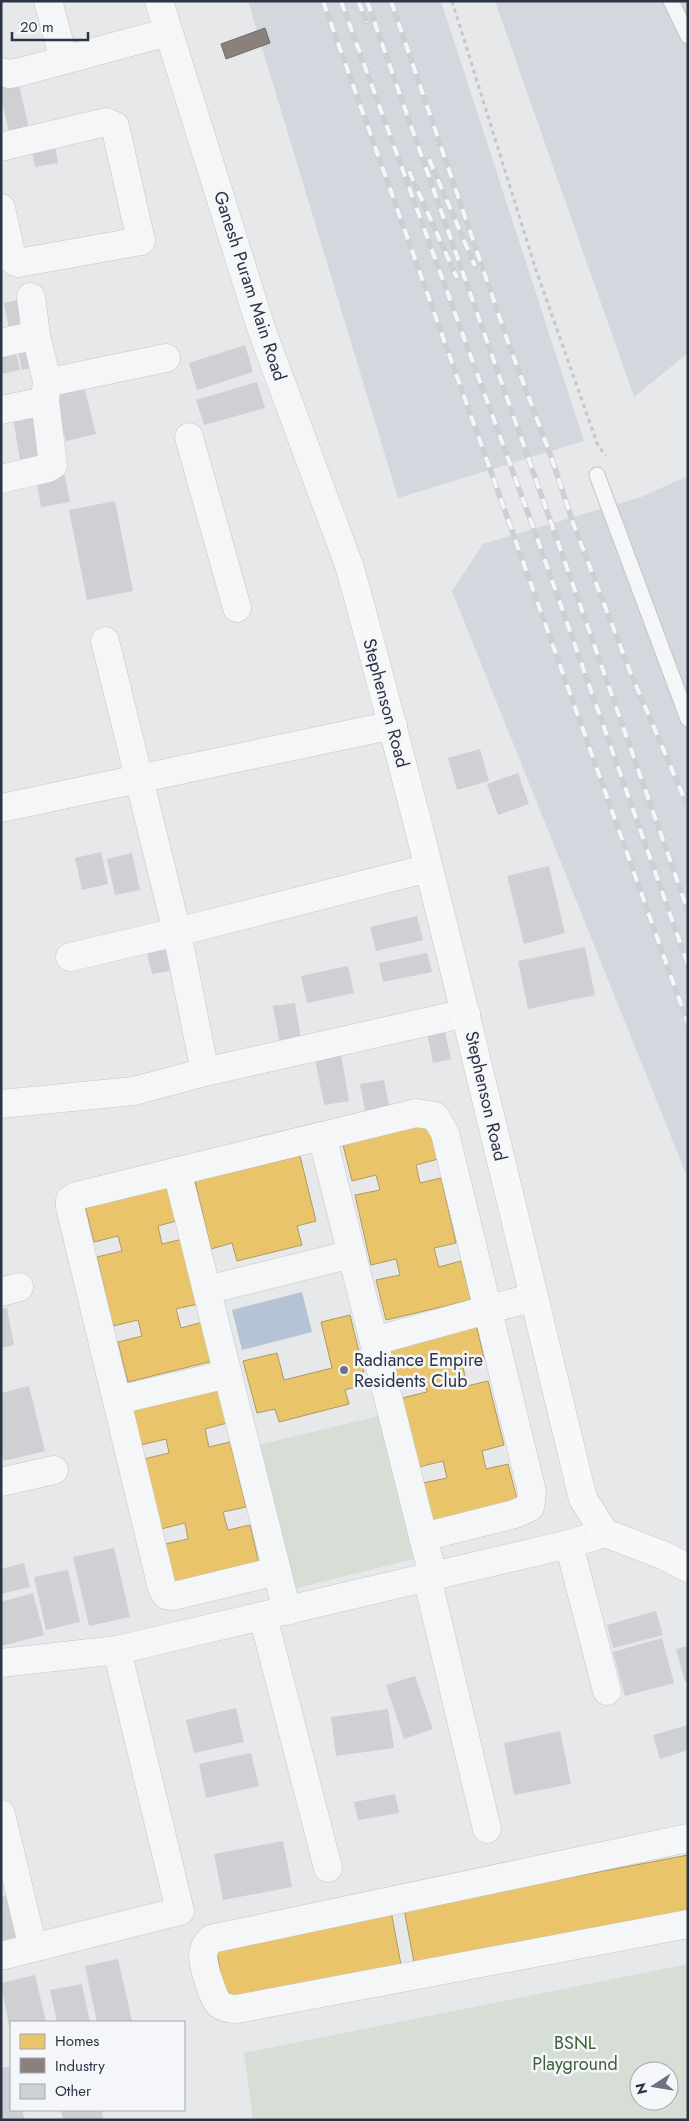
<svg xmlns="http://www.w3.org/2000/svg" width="689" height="2121" viewBox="0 0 689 2121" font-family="Jost,sans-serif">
<rect width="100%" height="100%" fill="#e6e8ea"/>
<g fill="#d4d7dd">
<path d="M248 1H441L584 441 398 498Z"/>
<path d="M495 1H688V353L634 397Z"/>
<path d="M688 476V1179L452 591 483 544 641 497Z"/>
</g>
<g fill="#d6ded6" fill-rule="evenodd">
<path d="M379 1416 414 1559 293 1589 258 1445Z"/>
<path d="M688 1964V2120H253L244 2053ZM639 2071H669V2101H639Z"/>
</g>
<path fill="#b4c4d5" d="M302 1292 312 1332 242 1350 232 1310Z"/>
<g fill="#e9c46a" stroke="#b0995f">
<path d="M429 1121 438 1159 416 1165 420 1183 441 1178 456 1243 434 1248 439 1267 461 1261 471 1300 386 1320 376 1280 400 1275 396 1259 371 1265 355 1195 380 1190 376 1175 352 1181 342 1141Z"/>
<path d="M300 1156 316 1221 297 1226 302 1245 237 1261 232 1243 211 1249 195 1181Z"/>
<path d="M171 1182 180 1220 158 1226 162 1244 183 1239 198 1304 176 1309 181 1328 203 1322 213 1361 128 1382 118 1342 142 1336 138 1320 113 1326 97 1257 122 1251 118 1236 94 1242 84 1202Z"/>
<path d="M350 1315 364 1372 359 1373 362 1385 345 1390 349 1404 279 1422 275 1409 257 1413 243 1361 277 1353 284 1380 332 1368 321 1322Z"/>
<path d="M476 1324 485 1362 463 1367 467 1386 488 1381 504 1445 482 1451 486 1469 508 1464 518 1503 433 1523 423 1483 447 1478 443 1461 419 1467 402 1398 427 1392 424 1378 399 1384 389 1344Z"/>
<path d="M217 1385 227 1423 205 1429 209 1447 230 1442 246 1507 223 1512 228 1530 250 1525 259 1564 174 1584 165 1544 188 1539 185 1523 161 1529 144 1459 169 1453 166 1439 141 1445 132 1405Z"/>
<path d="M688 1855V1917L415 1968 404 1909Z"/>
<path d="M391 1911 402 1970 227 2003 215 1944Z"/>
</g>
<path fill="#8a817c" stroke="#6e6a6c" d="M265 28 270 43 226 59 221 44Z"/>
<g fill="#ced0d3">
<path d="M18 81 31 137 11 141 1 97V85Z"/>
<path d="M54 141 58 163 35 167 31 145Z"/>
<path d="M27 298 34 327 10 333 4 303Z"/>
<path d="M33 339 39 366 22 370 16 343Z"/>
<path d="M14 343 20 370 1 374V346Z"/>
<path d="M245 345 253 372 197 390 189 363Z"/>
<path d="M83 382 96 434 66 441 53 389Z"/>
<path d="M257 382 265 408 204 425 196 400Z"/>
<path d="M41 407 50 460 21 466 12 412Z"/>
<path d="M64 472 70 502 41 507 36 477Z"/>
<path d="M115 501 133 591 87 600 69 510Z"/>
<path d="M480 749 489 781 457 790 448 758Z"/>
<path d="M518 773 529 804 498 815 487 784Z"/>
<path d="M101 852 108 884 82 890 75 858Z"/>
<path d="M132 853 140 890 115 895 107 859Z"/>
<path d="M549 866 565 933 524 944 507 876Z"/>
<path d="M417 916 423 940 376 951 370 927Z"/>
<path d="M164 944 170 971 152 974 146 948Z"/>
<path d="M585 947 595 995 528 1009 518 961Z"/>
<path d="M427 953 432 972 383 982 379 963Z"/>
<path d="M348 966 354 993 307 1003 301 976Z"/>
<path d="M295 1003 301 1040 280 1044 273 1006Z"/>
<path d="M444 1029 451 1059 433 1063 427 1033Z"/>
<path d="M341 1054 349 1101 324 1105 315 1058Z"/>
<path d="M384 1080 390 1111 366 1116 360 1084Z"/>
<path d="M7 1308 14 1345 1 1348V1309Z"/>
<path d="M29 1386 45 1451 4 1461 1 1450V1393Z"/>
<path d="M114 1548 130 1617 89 1626 73 1557Z"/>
<path d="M24 1563 30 1587 1 1594V1569Z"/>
<path d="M68 1570 80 1622 46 1630 34 1577Z"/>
<path d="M33 1593 44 1635 1 1646V1602Z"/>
<path d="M656 1611 663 1635 613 1648 607 1625Z"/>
<path d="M662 1638 674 1683 625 1696 613 1652Z"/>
<path d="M688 1646V1681L685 1682 676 1649Z"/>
<path d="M415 1676 433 1729 404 1739 386 1685Z"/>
<path d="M236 1708 244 1742 194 1753 186 1720Z"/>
<path d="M388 1709 394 1748 336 1756 331 1717Z"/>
<path d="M688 1725V1750L660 1759 653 1735Z"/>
<path d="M560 1731 571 1784 514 1795 504 1743Z"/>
<path d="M251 1753 259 1786 206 1798 199 1764Z"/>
<path d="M395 1794 399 1813 358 1820 354 1802Z"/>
<path d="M283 1841 292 1887 223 1900 214 1854Z"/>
<path d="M10 1895 21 1943 1 1948V1897Z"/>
<path d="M118 1959 132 2021 97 2022 85 1966Z"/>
<path d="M35 1975 46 2022H11L10 2031 1 1983Z"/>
<path d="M82 1984 90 2022H57L50 1990Z"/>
<path d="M11 2066V2110H22L25 2120H1V2068Z"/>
<path d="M61 2110H102L103 2120H63Z"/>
</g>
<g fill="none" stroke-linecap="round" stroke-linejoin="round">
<g stroke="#c4c6c8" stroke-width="17">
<g id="service">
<path d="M671 1 688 36"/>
<path d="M597 475 688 719"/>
</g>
</g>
<g stroke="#c4c6c8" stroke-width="29">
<g id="minor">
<path d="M48 1 64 60"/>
<path d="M1 72 10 74 20 72 168 32"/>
<path d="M1 147 106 122 115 126 141 241 18 263 15 262 12 258 1 208"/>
<path d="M31 297 36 335 46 377 50 382 166 358"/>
<path d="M1 343 36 335"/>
<path d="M1 410 45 401"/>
<path d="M189 437 237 608"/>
<path d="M1 479 48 468 53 465 45 401 47 379"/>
<path d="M105 641 177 932 205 1072"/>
<path d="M1 808 393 725"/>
<path d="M70 957 177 932 429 868"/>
<path d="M1 1104 134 1091 205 1072 466 1013"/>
<path d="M322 1136 433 1576"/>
<path d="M177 1171 287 1611"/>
<path d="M207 1290 352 1254"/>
<path d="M1 1292 19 1287"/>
<path d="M374 1341 534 1297"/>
<path d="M118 1400 228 1374"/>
<path d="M1 1482 54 1470"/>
<path d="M569 1544 607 1691"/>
<path d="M277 1571 174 1596 166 1595 162 1588 70 1207V1200L76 1196 416 1113 435 1116 445 1133 532 1492 530 1507 515 1514 423 1537"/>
<path d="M427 1577 487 1829"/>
<path d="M263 1616 328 1868"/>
<path d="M1 1814 33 1948"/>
<path d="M688 1838 211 1939C206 1944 203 1949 203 1956 203 1965 213 1999 219 2004 224 2008 231 2009 237 2009L688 1924"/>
<path d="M1 1956 180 1911 117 1650"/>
</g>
</g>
<g stroke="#c4c6c8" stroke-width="29">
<g id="tertiary">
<path d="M159 1 261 328 350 568"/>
<path d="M1 1663 117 1650 569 1544 605 1533"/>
</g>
</g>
<g stroke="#c4c6c8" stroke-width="29">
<path id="secondary" d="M350 568C435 877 507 1188 583 1499L605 1533 665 1556 688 1568"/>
</g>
<path stroke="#c5c6ca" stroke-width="3" stroke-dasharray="4 4" stroke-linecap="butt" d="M452 1 536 270 598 446 606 456"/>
<use href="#service" stroke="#f5f6f7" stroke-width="15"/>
<use href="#minor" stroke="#f5f6f7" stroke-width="28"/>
<use href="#tertiary" stroke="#f5f6f7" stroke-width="28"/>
<use href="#secondary" stroke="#f8f8f8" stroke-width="28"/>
<g stroke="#cecfd2" stroke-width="5.5">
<g id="rail">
<path d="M323 1 688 1024"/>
<path d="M341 1 536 535 688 965"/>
<path d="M358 1 367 22"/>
<path d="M367 1 688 911"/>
<path d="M391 1 508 342 552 459 573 523 631 674 688 807"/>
<path d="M429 159 475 266"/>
<path d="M409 171 457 278"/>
</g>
</g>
<use href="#rail" stroke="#f4f6f9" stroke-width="4" stroke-dasharray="11" stroke-linecap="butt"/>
</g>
<circle fill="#6c737f" stroke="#f4f6f9" stroke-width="2" cx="344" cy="1370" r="5"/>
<g text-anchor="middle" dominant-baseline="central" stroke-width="5" stroke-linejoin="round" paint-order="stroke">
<g font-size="18" fill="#2b3445" stroke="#f4f6f9">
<text transform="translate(250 286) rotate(72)">Ganesh Puram Main Road</text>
<text transform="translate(386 703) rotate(75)">Stephenson Road</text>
<text transform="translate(486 1096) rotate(77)">Stephenson Road</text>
</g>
<g font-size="18" fill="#2b3445" stroke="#f4f6f9" text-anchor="start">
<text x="354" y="1360">Radiance Empire<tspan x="354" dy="21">Residents Club</tspan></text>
</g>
<g font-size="18" fill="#3f6138" stroke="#f4f6f9">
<text x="575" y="2043">BSNL<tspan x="575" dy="21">Playground</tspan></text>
</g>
</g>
<rect width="689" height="2121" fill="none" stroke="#2b3445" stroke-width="5"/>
<rect x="10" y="2021" width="175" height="90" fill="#f4f6f9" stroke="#a4a8b1"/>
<rect x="20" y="2034" width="25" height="15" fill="#e9c46a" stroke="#a4a8b1"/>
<text x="55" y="2046" font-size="15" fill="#2b3445">Homes</text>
<rect x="20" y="2058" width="25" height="15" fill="#8a817c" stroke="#a4a8b1"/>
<text x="55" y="2071" font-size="15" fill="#2b3445">Industry</text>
<rect x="20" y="2084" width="25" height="15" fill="#ced0d3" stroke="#a4a8b1"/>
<text x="55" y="2096" font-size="15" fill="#2b3445">Other</text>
<g transform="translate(654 2086) rotate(258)"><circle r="24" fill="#f4f6f9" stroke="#a4a8b1"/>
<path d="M0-4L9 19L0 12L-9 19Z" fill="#6c737f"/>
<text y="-8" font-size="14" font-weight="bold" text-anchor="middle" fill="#2b3445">N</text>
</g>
<path d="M12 32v8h76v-8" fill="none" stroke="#2b3445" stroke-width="2.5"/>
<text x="20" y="32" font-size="15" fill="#2b3445" stroke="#f4f6f9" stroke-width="4" paint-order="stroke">20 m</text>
</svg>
